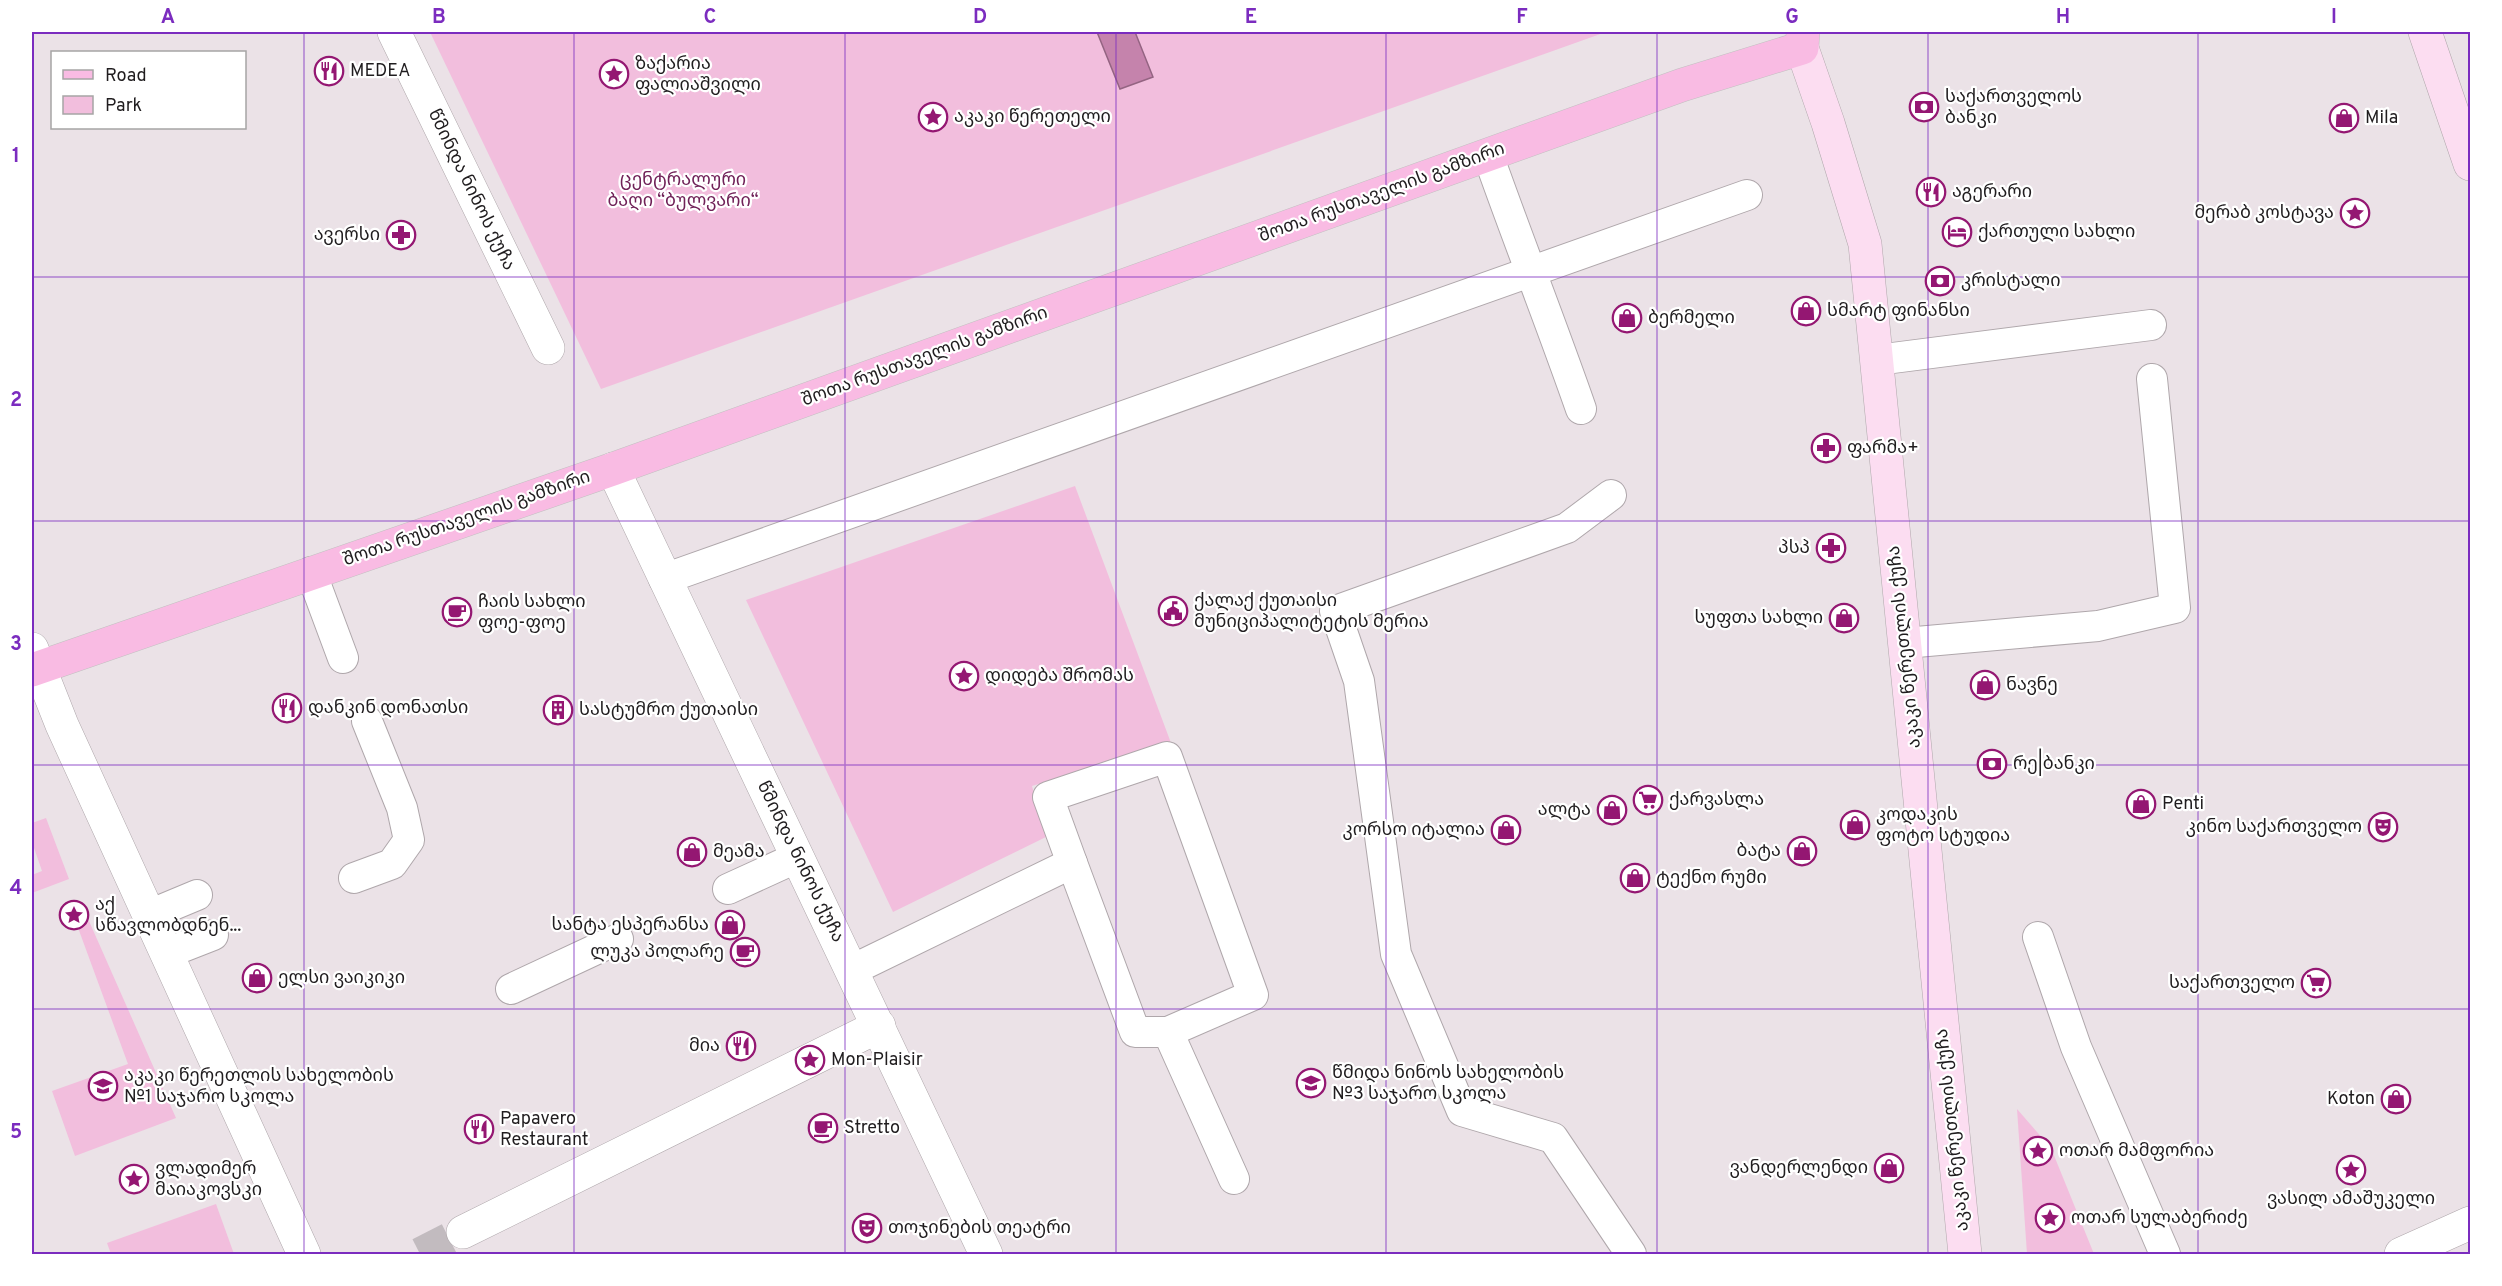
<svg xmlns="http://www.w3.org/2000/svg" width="2502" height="1286" viewBox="0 0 2502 1286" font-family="Overpass,'Noto Sans Georgian',sans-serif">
<rect width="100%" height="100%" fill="#ebe2e7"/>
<g fill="#f2bedd">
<path d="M430 32H1606L601 389Z"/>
<path d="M1075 486 1171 743 1032 786 1046 837 893 912 746 600Z"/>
<path d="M46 818 69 879 32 893V875L42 871 32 842V823Z"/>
<path d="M89 921 176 1118 75 1156 52 1091 128 1064 77 925Z"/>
<path d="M2017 1109 2051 1148 2094 1254H2027Z"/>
<path d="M216 1204 234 1254H111L107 1243Z"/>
</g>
<path fill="#c583ac" stroke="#946482" stroke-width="1.5" d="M1097 32H1135L1153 77 1120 89Z"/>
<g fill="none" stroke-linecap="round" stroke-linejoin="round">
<path stroke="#c2bbbf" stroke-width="33" stroke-dasharray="33 16" stroke-linecap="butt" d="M420 1254 463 1232"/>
<g stroke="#afa7ab" stroke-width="32">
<g id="lane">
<path d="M1488 155C1518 240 1551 323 1581 409"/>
<path d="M1877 360 2151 325"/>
<path d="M1611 495 1567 528 1335 611 1359 681 1396 954 1462 1111 1553 1138 1631 1254"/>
<path d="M311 572 343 658"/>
<path d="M664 579 1747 195"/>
<path d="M1905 643 2098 626 2175 608 2152 379"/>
<path d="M1072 863 1048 797 1167 757 1253 995 1168 1032"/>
<path d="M354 878 392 864 409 840 402 808 367 721"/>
<path d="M728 889 798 857"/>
<path d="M149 915 197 895"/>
<path d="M2038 937 2076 1047 2165 1254"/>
<path d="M167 953 213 935"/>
<path d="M852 970 1072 863 1135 1032H1168L1234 1179"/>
<path d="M511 989 618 939"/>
</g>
</g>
<g stroke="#afa7ab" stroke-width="34">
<g id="street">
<path d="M394 32 548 348"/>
<path d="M613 469 986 1254"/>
<path d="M32 649 62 725 304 1254"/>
<path d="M463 1232 879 1026"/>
<path d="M2401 1254 2470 1223"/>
</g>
</g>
<g stroke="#afa7ab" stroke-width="34">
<g id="secondary">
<path d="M2425 32 2470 164"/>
<path d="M1802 48 1828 123 1865 244 1965 1254"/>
</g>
</g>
<g stroke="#c1c0c0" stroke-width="34">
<path id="primary" d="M32 670 613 469 1682 85 1802 48 1803 32"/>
</g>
<use href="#lane" stroke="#fff" stroke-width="30"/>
<use href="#street" stroke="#fff" stroke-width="33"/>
<use href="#secondary" stroke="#fcddf1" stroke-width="33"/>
<use href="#primary" stroke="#f9bbe3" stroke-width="33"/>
</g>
<path fill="none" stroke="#7b2cbf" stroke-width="1.5" stroke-opacity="0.55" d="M304 32V1254M574 32V1254M845 32V1254M1116 32V1254M1386 32V1254M1657 32V1254M1928 32V1254M2198 32V1254M32 277H2470M32 521H2470M32 765H2470M32 1009H2470"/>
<defs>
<g id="restaurant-ring" transform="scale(1.5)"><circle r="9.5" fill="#fff" stroke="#941772" stroke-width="1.5"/><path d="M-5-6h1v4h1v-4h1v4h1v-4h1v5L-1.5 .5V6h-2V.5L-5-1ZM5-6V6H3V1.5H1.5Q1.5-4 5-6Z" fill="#941772"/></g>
<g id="sight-ring" transform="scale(1.5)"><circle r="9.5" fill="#fff" stroke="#941772" stroke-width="1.5"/><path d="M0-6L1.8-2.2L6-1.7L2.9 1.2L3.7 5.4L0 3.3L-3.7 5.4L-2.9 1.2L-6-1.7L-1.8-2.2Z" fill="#941772"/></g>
<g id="bank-ring" transform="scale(1.5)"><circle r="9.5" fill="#fff" stroke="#941772" stroke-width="1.5"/><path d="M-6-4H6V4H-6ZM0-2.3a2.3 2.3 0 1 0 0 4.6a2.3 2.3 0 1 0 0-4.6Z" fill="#941772"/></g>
<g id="shop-ring" transform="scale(1.5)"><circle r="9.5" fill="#fff" stroke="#941772" stroke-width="1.5"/><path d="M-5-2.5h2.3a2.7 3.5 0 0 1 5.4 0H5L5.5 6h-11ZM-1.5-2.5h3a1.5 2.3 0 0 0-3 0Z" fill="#941772"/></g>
<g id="hotel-ring" transform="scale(1.5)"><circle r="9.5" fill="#fff" stroke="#941772" stroke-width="1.5"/><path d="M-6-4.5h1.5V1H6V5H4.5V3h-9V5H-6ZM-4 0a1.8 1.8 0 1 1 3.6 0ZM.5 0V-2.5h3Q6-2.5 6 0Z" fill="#941772"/></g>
<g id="pharmacy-ring" transform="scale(1.5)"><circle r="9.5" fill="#fff" stroke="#941772" stroke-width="1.5"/><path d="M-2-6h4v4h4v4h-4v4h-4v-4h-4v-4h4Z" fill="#941772"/></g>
<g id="civic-ring" transform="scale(1.5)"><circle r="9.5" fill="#fff" stroke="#941772" stroke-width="1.5"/><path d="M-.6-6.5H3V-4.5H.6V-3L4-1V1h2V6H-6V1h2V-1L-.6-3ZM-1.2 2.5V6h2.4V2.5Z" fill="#941772"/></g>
<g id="cafe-ring" transform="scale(1.5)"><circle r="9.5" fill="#fff" stroke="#941772" stroke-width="1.5"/><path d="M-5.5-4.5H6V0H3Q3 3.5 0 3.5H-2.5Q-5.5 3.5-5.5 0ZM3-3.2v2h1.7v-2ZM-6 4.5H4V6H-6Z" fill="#941772"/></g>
<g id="building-ring" transform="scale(1.5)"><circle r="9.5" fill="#fff" stroke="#941772" stroke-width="1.5"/><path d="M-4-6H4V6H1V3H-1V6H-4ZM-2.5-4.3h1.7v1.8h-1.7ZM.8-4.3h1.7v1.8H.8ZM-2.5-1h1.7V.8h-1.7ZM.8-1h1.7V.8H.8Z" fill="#941772"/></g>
<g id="supermarket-ring" transform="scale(1.5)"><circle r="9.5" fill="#fff" stroke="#941772" stroke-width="1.5"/><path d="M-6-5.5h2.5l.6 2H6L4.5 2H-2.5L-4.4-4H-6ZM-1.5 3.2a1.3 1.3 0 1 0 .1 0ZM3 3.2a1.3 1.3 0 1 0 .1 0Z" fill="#941772"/></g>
<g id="theatre-ring" transform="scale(1.5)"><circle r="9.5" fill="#fff" stroke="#941772" stroke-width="1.5"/><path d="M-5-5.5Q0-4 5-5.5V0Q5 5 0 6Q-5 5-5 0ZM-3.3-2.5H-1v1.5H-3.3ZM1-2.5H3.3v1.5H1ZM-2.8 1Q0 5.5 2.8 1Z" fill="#941772"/></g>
<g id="school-ring" transform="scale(1.5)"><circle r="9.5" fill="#fff" stroke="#941772" stroke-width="1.5"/><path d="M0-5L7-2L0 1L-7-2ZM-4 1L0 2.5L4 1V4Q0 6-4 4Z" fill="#941772"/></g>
</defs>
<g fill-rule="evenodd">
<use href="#restaurant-ring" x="329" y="71"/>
<use href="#sight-ring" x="614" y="74"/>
<use href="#bank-ring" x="1924" y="107"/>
<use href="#sight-ring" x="933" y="117"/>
<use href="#shop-ring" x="2344" y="118"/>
<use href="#restaurant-ring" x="1931" y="192"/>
<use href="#sight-ring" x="2355" y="213"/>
<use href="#hotel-ring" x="1957" y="232"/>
<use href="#pharmacy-ring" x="401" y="235"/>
<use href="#bank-ring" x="1940" y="281"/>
<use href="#shop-ring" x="1806" y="311"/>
<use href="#shop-ring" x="1627" y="318"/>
<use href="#pharmacy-ring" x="1826" y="448"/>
<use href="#pharmacy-ring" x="1831" y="548"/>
<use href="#civic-ring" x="1173" y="611"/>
<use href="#cafe-ring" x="457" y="612"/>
<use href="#shop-ring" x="1844" y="618"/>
<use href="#sight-ring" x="964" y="676"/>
<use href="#shop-ring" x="1985" y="685"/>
<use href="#restaurant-ring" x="287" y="708"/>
<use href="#building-ring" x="558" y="710"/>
<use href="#bank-ring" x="1992" y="764"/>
<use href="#supermarket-ring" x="1648" y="800"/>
<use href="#shop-ring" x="2141" y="804"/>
<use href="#shop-ring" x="1612" y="810"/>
<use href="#shop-ring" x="1855" y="825"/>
<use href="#theatre-ring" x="2383" y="827"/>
<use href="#shop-ring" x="1506" y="830"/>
<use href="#shop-ring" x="1802" y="851"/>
<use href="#shop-ring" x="692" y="852"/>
<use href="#shop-ring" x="1635" y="878"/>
<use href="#sight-ring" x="74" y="915"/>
<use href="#shop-ring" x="730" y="925"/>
<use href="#cafe-ring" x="745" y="952"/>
<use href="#shop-ring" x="257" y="978"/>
<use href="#supermarket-ring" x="2316" y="983"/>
<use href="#restaurant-ring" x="741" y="1046"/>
<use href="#sight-ring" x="810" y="1060"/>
<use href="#school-ring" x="1311" y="1083"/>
<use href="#school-ring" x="103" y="1086"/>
<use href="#shop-ring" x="2396" y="1099"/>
<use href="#cafe-ring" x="823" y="1128"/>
<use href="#restaurant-ring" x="479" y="1129"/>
<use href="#sight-ring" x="2038" y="1151"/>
<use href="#shop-ring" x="1889" y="1168"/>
<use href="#sight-ring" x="2351" y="1170"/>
<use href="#sight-ring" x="134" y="1179"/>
<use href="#sight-ring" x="2050" y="1218"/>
<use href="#theatre-ring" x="867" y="1228"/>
</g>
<g text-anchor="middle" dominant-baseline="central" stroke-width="4.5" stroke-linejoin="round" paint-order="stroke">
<g font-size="18" fill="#201d1f" stroke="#fff" text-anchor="start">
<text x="635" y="64">ზაქარია<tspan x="635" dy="21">ფალიაშვილი</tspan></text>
<text x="350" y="71">MEDEA</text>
<text x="1945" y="97">საქართველოს<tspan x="1945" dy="21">ბანკი</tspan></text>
<text x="954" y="117">აკაკი წერეთელი</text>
<text x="2365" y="118">Mila</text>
<text x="1952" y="192">აგერარი</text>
<text x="2334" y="213" text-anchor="end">მერაბ კოსტავა</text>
<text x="1978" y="232">ქართული სახლი</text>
<text x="380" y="235" text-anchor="end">ავერსი</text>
<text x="1961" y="281">კრისტალი</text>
<text x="1827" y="311">სმარტ ფინანსი</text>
<text x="1648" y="318">ბერმელი</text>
<text x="1847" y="448">ფარმა+</text>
<text x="1810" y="548" text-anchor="end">პსპ</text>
<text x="1194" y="601">ქალაქ ქუთაისი<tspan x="1194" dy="21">მუნიციპალიტეტის მერია</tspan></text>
<text x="478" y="602">ჩაის სახლი<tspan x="478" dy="21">ფოე-ფოე</tspan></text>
<text x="1823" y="618" text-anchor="end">სუფთა სახლი</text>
<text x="985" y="676">დიდება შრომას</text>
<text x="2006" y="685">ნავნე</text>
<text x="308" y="708">დანკინ დონათსი</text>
<text x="579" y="710">სასტუმრო ქუთაისი</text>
<text x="2013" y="764">რე|ბანკი</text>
<text x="1669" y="800">ქარვასლა</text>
<text x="2162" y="804">Penti</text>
<text x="1591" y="810" text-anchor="end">ალტა</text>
<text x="1876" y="815">კოდაკის<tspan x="1876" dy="21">ფოტო სტუდია</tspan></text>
<text x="2362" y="827" text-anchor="end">კინო საქართველო</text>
<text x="1485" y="830" text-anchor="end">კორსო იტალია</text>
<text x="1781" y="851" text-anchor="end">ბატა</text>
<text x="713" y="852">მეამა</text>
<text x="1656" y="878">ტექნო რუმი</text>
<text x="95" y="905">აქ<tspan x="95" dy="21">სწავლობდნენ...</tspan></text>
<text x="709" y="925" text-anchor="end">სანტა ესპერანსა</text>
<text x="724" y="952" text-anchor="end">ლუკა პოლარე</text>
<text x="278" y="978">ელსი ვაიკიკი</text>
<text x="2295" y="983" text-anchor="end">საქართველო</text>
<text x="720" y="1046" text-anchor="end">მია</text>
<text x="831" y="1060">Mon-Plaisir</text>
<text x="1332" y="1073">წმიდა ნინოს სახელობის<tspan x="1332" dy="21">№3 საჯარო სკოლა</tspan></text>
<text x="124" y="1076">აკაკი წერეთლის სახელობის<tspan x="124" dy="21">№1 საჯარო სკოლა</tspan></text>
<text x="2375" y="1099" text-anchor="end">Koton</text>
<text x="500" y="1119">Papavero<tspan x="500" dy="21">Restaurant</tspan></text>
<text x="844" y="1128">Stretto</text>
<text x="2059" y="1151">ოთარ მამფორია</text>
<text x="1868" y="1168" text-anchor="end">ვანდერლენდი</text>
<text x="155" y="1169">ვლადიმერ<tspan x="155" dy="21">მაიაკოვსკი</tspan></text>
<text x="2351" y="1199" text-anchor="middle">ვასილ ამაშუკელი</text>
<text x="2071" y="1218">ოთარ სულაბერიძე</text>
<text x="888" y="1228">თოჯინების თეატრი</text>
</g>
<g font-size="18" fill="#702158" stroke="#fff">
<text x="683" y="180">ცენტრალური<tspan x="683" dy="21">ბაღი “ბულვარი“</tspan></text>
</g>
<g font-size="18" fill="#201d1f" stroke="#fff">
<text transform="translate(471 190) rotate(64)">წმინდა ნინოს ქუჩა</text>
<text transform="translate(1382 193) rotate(-20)">შოთა რუსთაველის გამზირი</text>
<text transform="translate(925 357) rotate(-20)">შოთა რუსთაველის გამზირი</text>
<text transform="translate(467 519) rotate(-19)">შოთა რუსთაველის გამზირი</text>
<text transform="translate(1905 647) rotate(-96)">აკაკი წერეთლის ქუჩა</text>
<text transform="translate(800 862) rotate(64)">წმინდა ნინოს ქუჩა</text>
<text transform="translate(1953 1130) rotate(-96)">აკაკი წერეთლის ქუჩა</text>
</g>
</g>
<rect width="2502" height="1286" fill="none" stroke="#ffffff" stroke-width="66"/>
<rect x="51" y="51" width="195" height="78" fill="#ffffff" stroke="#a6a5a5" stroke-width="1.5"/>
<rect x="63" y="70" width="30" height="9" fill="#f9bbe3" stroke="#a6a5a5" stroke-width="1.5"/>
<text x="105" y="81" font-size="18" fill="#201d1f">Road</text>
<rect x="63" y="96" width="30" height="18" fill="#f2bedd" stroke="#a6a5a5" stroke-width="1.5"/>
<text x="105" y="111" font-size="18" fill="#201d1f">Park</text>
<rect x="33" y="33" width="2436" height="1220" fill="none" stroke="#7b2cbf" stroke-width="2"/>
<g font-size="20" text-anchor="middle" font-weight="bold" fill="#7b2cbf">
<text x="168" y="23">A</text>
<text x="439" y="23">B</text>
<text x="710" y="23">C</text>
<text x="980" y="23">D</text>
<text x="1251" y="23">E</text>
<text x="1522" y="23">F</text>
<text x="1792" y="23">G</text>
<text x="2063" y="23">H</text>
<text x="2334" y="23">I</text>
<text x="16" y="162">1</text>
<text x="16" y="406">2</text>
<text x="16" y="650">3</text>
<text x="16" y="894">4</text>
<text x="16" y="1138">5</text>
</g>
</svg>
